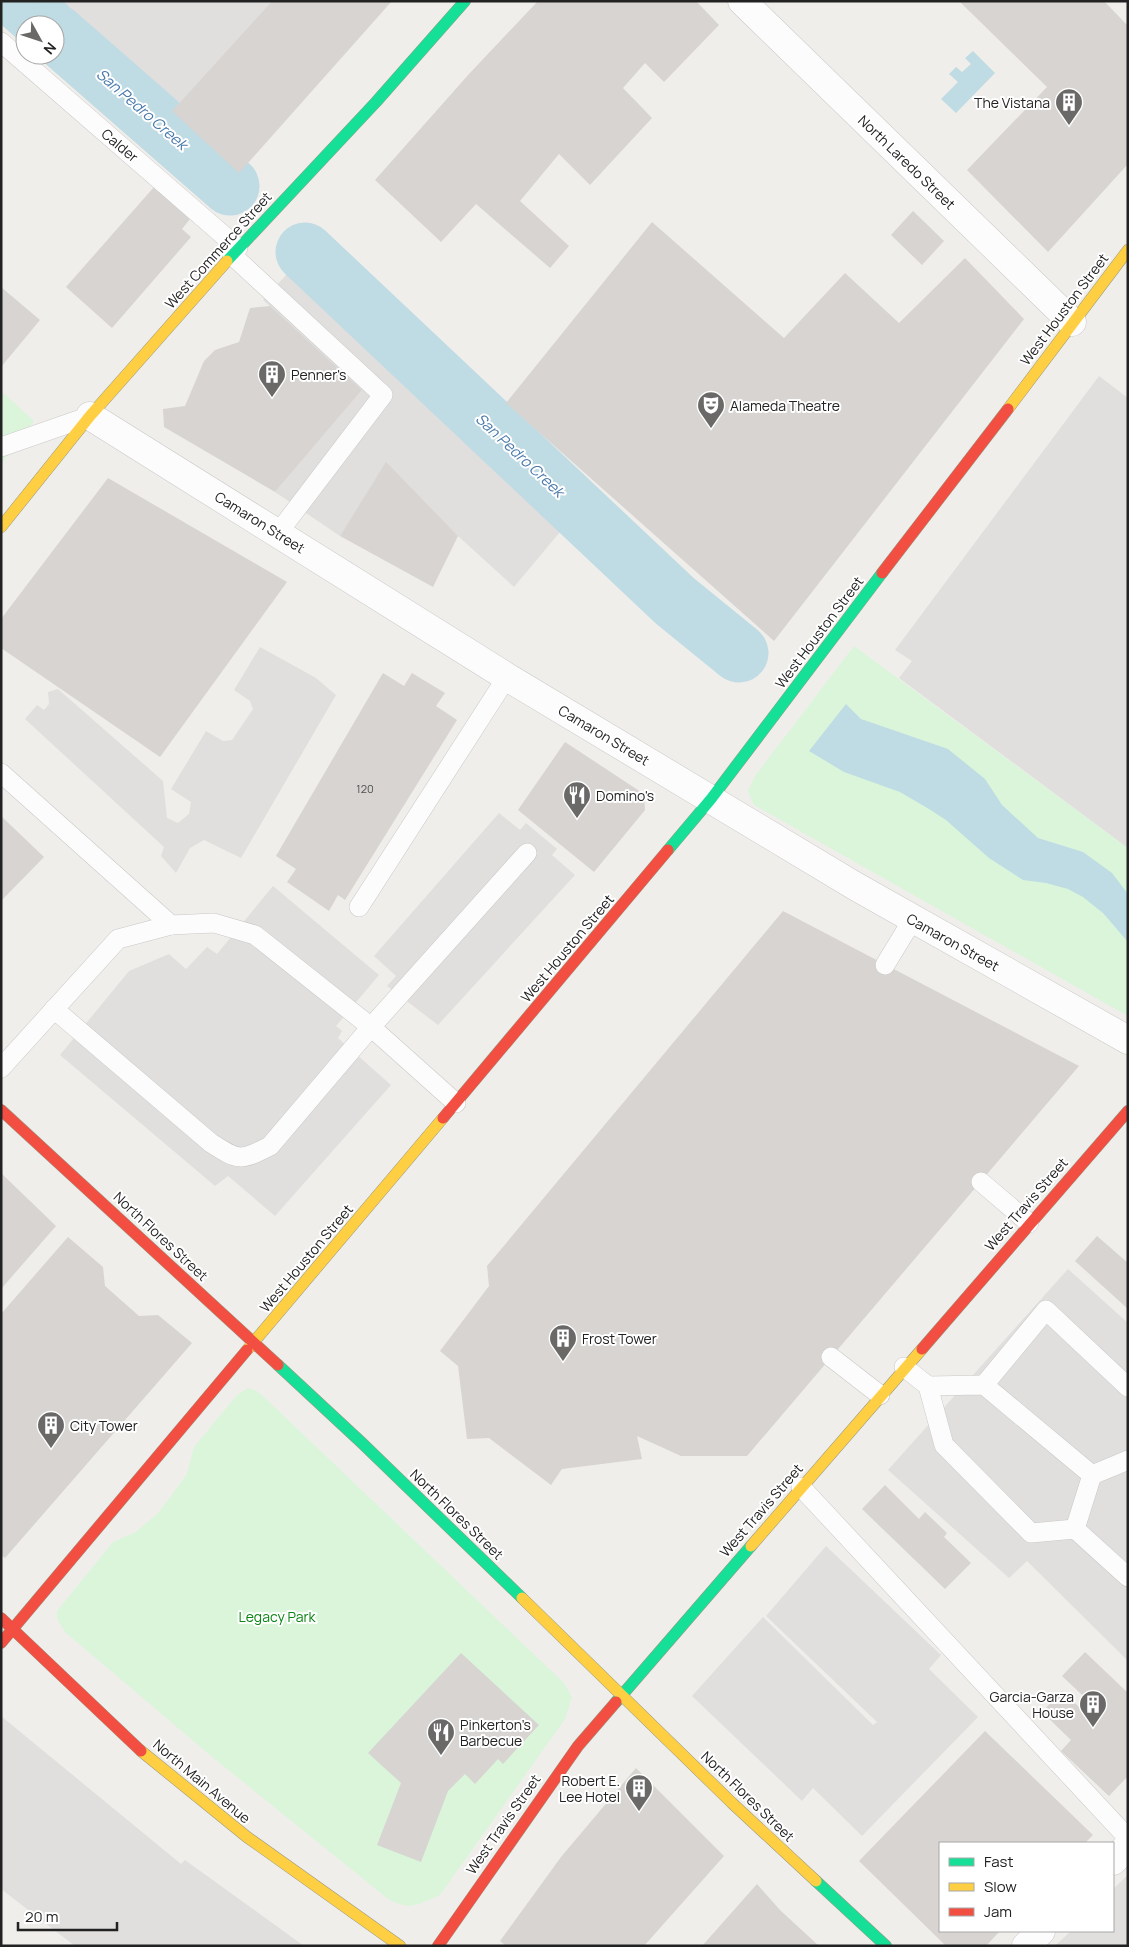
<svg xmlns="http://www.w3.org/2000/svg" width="1129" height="1947" viewBox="0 0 1129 1947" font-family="Manrope,sans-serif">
<rect width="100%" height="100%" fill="#f0eeeb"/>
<g fill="#daf5da">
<path d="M1 391 34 421 1 464Z"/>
<path d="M854 646 1128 848V1016L754 805 748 791 755 776Z"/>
<path d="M248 1388 257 1391 265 1398 564 1683 572 1697 565 1719 440 1895C417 1905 411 1911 388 1899L211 1756 65 1632 57 1619V1611L113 1542 136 1532 159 1512 187 1474 194 1447 237 1395Z"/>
</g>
<g fill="#e0dfde">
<path d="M60 1H272L172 111Z"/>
<path d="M300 260 575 514 514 587 458 536 386 463 340 536 275 492 362 390 263 300Z"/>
<path d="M1099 376 1128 398V848L899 678 912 661 895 650Z"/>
<path d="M260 647 316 678 336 695 241 858 204 840 190 848 176 873 161 856 164 847 25 719 37 705 44 710 49 704 48 692 58 689 163 781 167 818 178 823 189 814 191 802 171 789 206 731 223 741 232 740 253 709 250 701 234 690Z"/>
<path d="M499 813 520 830 526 823 557 849 552 855 575 875 438 1025 387 986 396 976 374 956Z"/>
<path d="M273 886 379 975 336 1026 342 1031 338 1038 391 1085 275 1216 228 1176 215 1186 60 1055 129 971 169 954 186 969 207 947 217 954Z"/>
<path d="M1068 1269 1128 1323V1661L1027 1561 1009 1578 888 1470Z"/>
<path d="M826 1546 941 1655 929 1669 978 1717 862 1836 813 1788 802 1801 692 1696 763 1617 873 1725 877 1722 766 1616Z"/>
<path d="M1 1716 181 1864 185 1860 304 1946H75L1 1889Z"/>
<path d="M1128 1875V1946H1055L1071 1931H1113V1889Z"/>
</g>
<g fill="#bfdbe3">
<path d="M973 51 995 73 956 113 941 99 958 82 949 74 956 67 962 72 971 64 965 58Z"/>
<path d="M846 704 861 719 948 749 985 779 1002 805 1038 838 1083 852 1112 873 1128 894V942L1103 913 1083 897 1068 889 1046 883 1023 880 989 858 946 820 929 809 900 792 844 772 809 751Z"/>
</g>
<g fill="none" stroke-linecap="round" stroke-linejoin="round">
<g stroke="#bfdbe3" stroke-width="59">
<path d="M19 1 46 25"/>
<path d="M55 33 230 186"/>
<path d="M305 252 675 601 739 653"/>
</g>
</g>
<g fill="#d7d4d2">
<path d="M272 1H392L239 173 172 111Z"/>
<path d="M538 1H696L719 25 664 82 645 63 623 88 652 118 590 185 559 154 520 201 569 246 550 268 476 204 441 242 375 180 469 74Z"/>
<path d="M959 1H1104L1128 26V164L1048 252 967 170 1047 87Z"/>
<path d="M154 187 190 219 182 229 191 237 112 328 66 287Z"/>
<path d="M913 211 944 241 922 265 891 235Z"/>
<path d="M652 222 784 338 845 273 899 323 965 258 1024 319 774 641 506 403Z"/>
<path d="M1 287 40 320 1 367Z"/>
<path d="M270 306 362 390 275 492 164 427 163 409 185 406 204 361 215 350 239 342 250 308Z"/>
<path d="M386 462 458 536 433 587 340 536Z"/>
<path d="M108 478 287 582 160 757 1 648V619Z"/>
<path d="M383 673 404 686 412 673 445 693 436 706 457 720 345 900 338 895 329 911 287 882 296 869 276 856Z"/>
<path d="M565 742 644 794 645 810 594 872 518 810Z"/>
<path d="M1 816 44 857 1 901Z"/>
<path d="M783 911 1079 1066 747 1456H681L637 1436 642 1459 562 1469 551 1485 489 1438 467 1439 458 1366 440 1351 489 1286 487 1266Z"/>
<path d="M1 1173 56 1226 1 1289Z"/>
<path d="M1097 1236 1128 1263V1309L1075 1261Z"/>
<path d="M68 1237 103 1267 105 1286 139 1316 158 1315 192 1343 5 1558 1 1555V1314Z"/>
<path d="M885 1485 919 1519 925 1512 947 1533 944 1537 971 1563 945 1589 862 1509Z"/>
<path d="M1085 1652 1128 1693V1776L1109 1796 1061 1751 1071 1740 1042 1712 1062 1691 1090 1717 1097 1709 1062 1676Z"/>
<path d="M461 1653 539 1725 503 1764 498 1759 475 1784 465 1774 448 1791 421 1862 377 1845 401 1783 368 1753Z"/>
<path d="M985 1731 1093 1835 1085 1843H940V1931H1000L986 1946H946L859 1861Z"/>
<path d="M636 1768 724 1856 644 1946H506L500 1941 561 1857Z"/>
<path d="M757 1884 780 1910 819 1946H702Z"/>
</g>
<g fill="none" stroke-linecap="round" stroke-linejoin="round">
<g stroke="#c9c8c7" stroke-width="20">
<g id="lane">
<path d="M1 42 238 248"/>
<path d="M232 255 383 395 278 533"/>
<path d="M1 447 90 416"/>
<path d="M1 773 171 925 214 923 255 935 371 1027 270 1146C240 1161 239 1161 211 1143L54 1009"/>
<path d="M359 907 507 677"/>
<path d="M885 965 913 919"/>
<path d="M1 1068 118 939 171 925"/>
<path d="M456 1103 371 1027 527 853"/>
<path d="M981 1182 1029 1223"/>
<path d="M831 1357 880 1395"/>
<path d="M904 1367 928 1386 944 1445 1031 1533 1075 1529 1128 1577"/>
<path d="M984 1385 1046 1310 1128 1387"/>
<path d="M928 1386 984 1385 1092 1475 1128 1460"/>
<path d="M801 1487 1128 1838"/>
<path d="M1075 1529 1092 1475"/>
</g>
</g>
<g stroke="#c9c8c7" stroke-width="29">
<g id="street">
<path d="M742 1 1072 322"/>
<path d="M90 416 507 677 855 886 1128 1040"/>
<path d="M1113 1861 1128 1846"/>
<path d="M1026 1946 1041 1931"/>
</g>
</g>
<g stroke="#999a82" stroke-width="12">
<g id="fast">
<path d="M227 261 376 102 465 1"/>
<path d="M668 850 711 799 882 573"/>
<path d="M278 1365 362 1443 522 1598"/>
<path d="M616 1702 751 1546"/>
<path d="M816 1881 886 1946"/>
</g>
</g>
<g stroke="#999a82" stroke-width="12">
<g id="slow">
<path d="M1008 409 1128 250"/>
<path d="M1 527 90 416 227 261"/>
<path d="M247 1350 443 1118"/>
<path d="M751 1546 922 1349"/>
<path d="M522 1598 732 1803 816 1881"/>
<path d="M141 1751 247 1837 400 1946"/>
</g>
</g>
<g stroke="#999a82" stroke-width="12">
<g id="jam">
<path d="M882 573 1008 409"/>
<path d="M1 1110 278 1365"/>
<path d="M443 1118 668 850"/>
<path d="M922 1349 1128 1111"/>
<path d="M1 1618 141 1751"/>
<path d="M1 1643 247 1350"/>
<path d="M438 1946 578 1746 616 1702"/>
</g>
</g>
<use href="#lane" stroke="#fdfcfc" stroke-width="19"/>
<use href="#street" stroke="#fdfcfc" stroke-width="28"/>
<use href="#fast" stroke="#16e098" stroke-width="11"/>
<use href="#slow" stroke="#ffcf43" stroke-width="11"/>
<use href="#jam" stroke="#f24e42" stroke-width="11"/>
</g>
<defs>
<g id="building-pin" transform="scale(1.4375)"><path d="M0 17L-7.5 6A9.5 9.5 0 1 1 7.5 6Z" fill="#6a6968" stroke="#fff"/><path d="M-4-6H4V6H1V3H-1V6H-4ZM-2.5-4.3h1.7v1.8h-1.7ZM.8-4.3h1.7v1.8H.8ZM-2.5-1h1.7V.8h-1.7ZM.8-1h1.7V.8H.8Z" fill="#fff"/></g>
<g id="theatre-pin" transform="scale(1.4375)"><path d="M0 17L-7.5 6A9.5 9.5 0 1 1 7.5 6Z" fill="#6a6968" stroke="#fff"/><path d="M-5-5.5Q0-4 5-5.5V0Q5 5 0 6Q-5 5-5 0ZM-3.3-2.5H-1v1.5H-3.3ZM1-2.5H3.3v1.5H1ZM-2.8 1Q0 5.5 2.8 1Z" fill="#fff"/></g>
<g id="restaurant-pin" transform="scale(1.4375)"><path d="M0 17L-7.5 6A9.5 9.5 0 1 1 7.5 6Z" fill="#6a6968" stroke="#fff"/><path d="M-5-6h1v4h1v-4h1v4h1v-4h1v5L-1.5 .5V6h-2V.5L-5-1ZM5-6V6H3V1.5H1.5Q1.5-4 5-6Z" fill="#fff"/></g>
</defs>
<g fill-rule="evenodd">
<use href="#building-pin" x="1069" y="102"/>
<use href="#building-pin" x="272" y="374"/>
<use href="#theatre-pin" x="711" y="405"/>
<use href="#restaurant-pin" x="577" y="795"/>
<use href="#building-pin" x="563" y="1338"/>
<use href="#building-pin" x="51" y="1425"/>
<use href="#building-pin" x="1093" y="1704"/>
<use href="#restaurant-pin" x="441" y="1732"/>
<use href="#building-pin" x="639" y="1788"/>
</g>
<g text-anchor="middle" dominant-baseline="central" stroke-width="4" stroke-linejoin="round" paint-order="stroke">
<g font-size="11" fill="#4f4e4e">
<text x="365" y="788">120</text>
</g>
<g font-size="14" fill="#222" stroke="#fff" text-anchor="start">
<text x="1050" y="102" text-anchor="end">The Vistana</text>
<text x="291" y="374">Penner's</text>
<text x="730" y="405">Alameda Theatre</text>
<text x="596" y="795">Domino's</text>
<text x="582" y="1338">Frost Tower</text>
<text x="70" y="1425">City Tower</text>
<text x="1074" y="1696" text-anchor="end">Garcia-Garza<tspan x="1074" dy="16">House</tspan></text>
<text x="460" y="1724">Pinkerton’s<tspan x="460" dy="16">Barbecue</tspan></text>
<text x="620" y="1780" text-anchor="end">Robert E.<tspan x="620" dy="16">Lee Hotel</tspan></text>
</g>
<g font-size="14" fill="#222" stroke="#fff">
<text transform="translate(120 145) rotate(40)">Calder</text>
<text transform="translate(907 162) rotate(44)">North Laredo Street</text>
<text transform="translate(218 250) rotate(-48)">West Commerce Street</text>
<text transform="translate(1064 309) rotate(-53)">West Houston Street</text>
<text transform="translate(260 522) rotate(32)">Camaron Street</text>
<text transform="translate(819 632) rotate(-53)">West Houston Street</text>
<text transform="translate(604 735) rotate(31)">Camaron Street</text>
<text transform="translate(953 942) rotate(29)">Camaron Street</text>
<text transform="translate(567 948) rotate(-50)">West Houston Street</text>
<text transform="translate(1026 1204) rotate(-49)">West Travis Street</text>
<text transform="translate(161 1236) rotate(43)">North Flores Street</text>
<text transform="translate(306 1258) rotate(-50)">West Houston Street</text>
<text transform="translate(761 1510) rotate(-49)">West Travis Street</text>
<text transform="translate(457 1514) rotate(44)">North Flores Street</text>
<text transform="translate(202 1781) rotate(40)">North Main Avenue</text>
<text transform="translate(748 1796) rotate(44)">North Flores Street</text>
<text transform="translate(503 1824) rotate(-55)">West Travis Street</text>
</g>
<g font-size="14" fill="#0c8416" stroke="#fff">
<text x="277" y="1616">Legacy Park</text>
</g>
<g font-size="15" font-style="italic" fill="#4a7aab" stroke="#fff">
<text transform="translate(142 109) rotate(41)">San Pedro Creek</text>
<text transform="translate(520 455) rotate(43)">San Pedro Creek</text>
</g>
</g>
<rect width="1129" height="1947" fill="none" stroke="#222222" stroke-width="5"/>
<rect x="939" y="1842" width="175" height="90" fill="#ffffff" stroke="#a7a7a7"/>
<rect x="949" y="1858" width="25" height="8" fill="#16e098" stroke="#a7a7a7"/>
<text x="984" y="1867" font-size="15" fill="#222222">Fast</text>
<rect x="949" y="1883" width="25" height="8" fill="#ffcf43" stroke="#a7a7a7"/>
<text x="984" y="1892" font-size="15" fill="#222222">Slow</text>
<rect x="949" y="1908" width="25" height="8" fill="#f24e42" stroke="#a7a7a7"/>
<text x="984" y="1917" font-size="15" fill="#222222">Jam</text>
<g transform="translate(40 40) rotate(130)"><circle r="24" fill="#ffffff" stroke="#a7a7a7"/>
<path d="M0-4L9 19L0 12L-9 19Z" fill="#6a6968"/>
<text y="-8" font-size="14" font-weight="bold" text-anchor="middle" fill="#222222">N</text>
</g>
<path d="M18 1922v8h99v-8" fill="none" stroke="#222222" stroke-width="2.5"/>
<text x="25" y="1922" font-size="15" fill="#222222" stroke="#ffffff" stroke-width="4" paint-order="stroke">20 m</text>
</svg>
